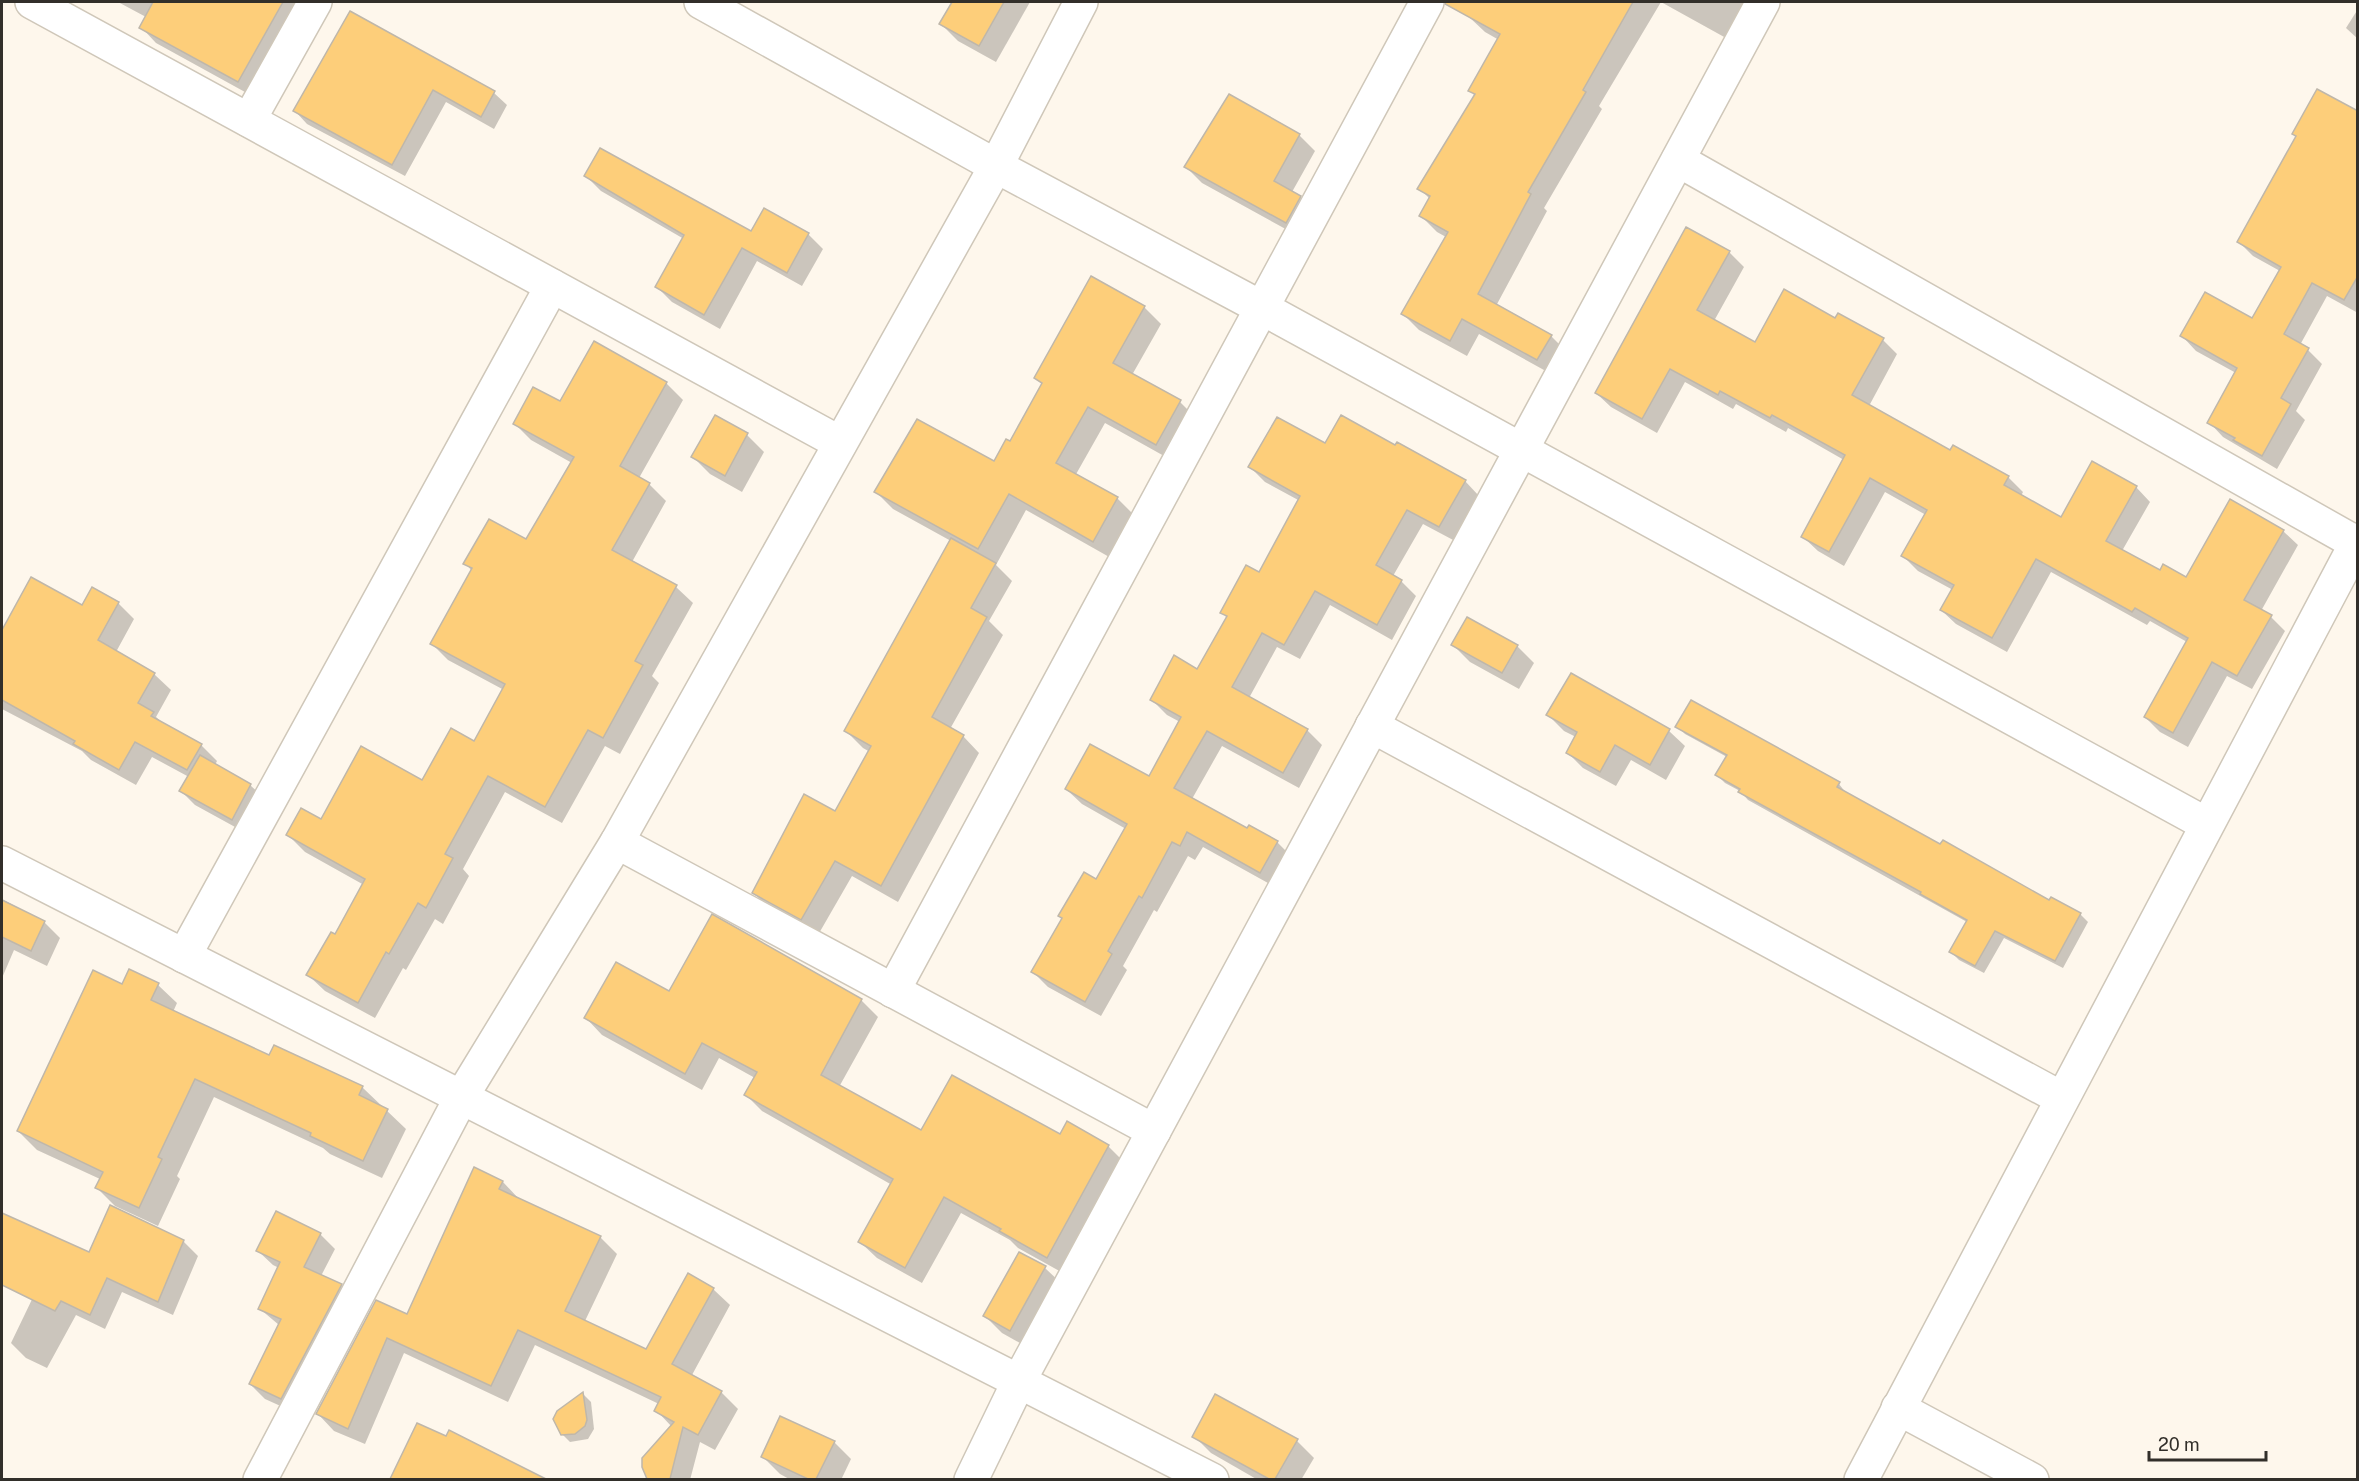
<svg xmlns="http://www.w3.org/2000/svg" width="2359" height="1481" viewBox="0 0 2359 1481" font-family="'Public Sans',sans-serif">
<rect width="100%" height="100%" fill="#fef7ec"/>
<g fill="#0003">
<path d="M118 2H307L254 97 156 43 141 27 146 17Z"/>
<path d="M953 2H1030L996 62 958 41 941 24Z"/>
<path d="M1476 2H1758L1735 43 1661 2 1599 106 1602 109 1544 208 1547 211 1496 306 1551 336 1567 352 1553 375 1479 334 1467 356 1419 330 1403 314 1446 237 1437 232 1421 216 1430 199 1419 188 1475 96 1470 90 1499 40 1485 32 1468 16Z"/>
<path d="M2358 9V39L2346 28Z"/>
<path d="M351 13 494 93 507 105 494 129 446 102 405 176 307 124 295 111Z"/>
<path d="M2358 113V313L2327 296 2300 345 2308 350 2322 364 2296 411 2305 420 2277 469 2223 437 2209 422 2236 373 2196 351 2182 336 2252 320 2280 271 2253 256 2239 242Z"/>
<path d="M1299 135 1315 151 1292 192 1300 197 1316 213 1302 238 1202 183 1186 167Z"/>
<path d="M586 176 751 233 764 210 808 234 823 249 802 286 757 261 720 329 672 302 657 287 684 239 601 191Z"/>
<path d="M1729 252 1744 267 1714 321 1756 344 1836 320 1883 340 1897 354 1869 406 1951 452 1953 447 2008 477 2023 492 2021 496 2062 519 2136 487 2150 502 2122 551 2160 572 2187 579 2283 531 2298 545 2261 611 2271 617 2285 631 2252 689 2227 676 2188 747 2160 732 2145 717 2187 642 2150 621 2147 625 2051 572 2007 652 1956 624 1941 610 1953 590 1918 571 1903 556 1926 515 1885 492 1844 566 1818 551 1803 537 1844 460 1788 428 1786 432 1736 404 1733 409 1685 382 1657 433 1611 407 1596 393Z"/>
<path d="M1144 307 1161 324 1132 375 1180 402 1197 419 1173 461 1105 423 1075 476 1117 498 1134 515 1111 558 1026 510 996 565 1012 581 989 621 1003 635 950 729 963 736 979 753 898 902 852 876 818 935 770 910 754 893 836 813 870 752 863 748 846 731 951 541 893 509 876 492 994 463 1010 443 1043 385 1036 378Z"/>
<path d="M666 383 683 400 639 478 649 484 666 501 632 562 676 587 693 603 652 676 659 683 620 754 605 746 562 823 505 792 463 869 469 876 443 924 435 919 406 970 403 968 375 1018 325 991 308 975 335 936 364 885 305 852 288 835 422 782 474 743 504 690 448 660 431 643 472 571 465 563 526 541 572 463 531 440 515 424 560 403Z"/>
<path d="M715 417 747 435 764 452 742 492 710 474 693 457Z"/>
<path d="M1326 445 1396 447 1465 481 1480 497 1455 541 1423 524 1393 576 1401 581 1416 596 1392 640 1330 605 1300 659 1277 647 1249 698 1307 730 1322 745 1299 788 1222 746 1192 799 1248 830 1277 842 1292 857 1275 887 1203 847 1195 860 1188 856 1157 912 1154 910 1123 966 1127 970 1101 1016 1048 987 1033 972 1097 881 1126 829 1082 804 1066 789 1150 778 1180 722 1167 715 1152 700 1198 671 1227 618 1222 612 1260 574 1300 501 1265 482 1250 467Z"/>
<path d="M32 579 83 607 118 603 134 619 116 652 154 674 171 690 156 717 165 725 201 745 217 761 215 765 250 785 265 799 246 833 195 805 181 791 189 777 152 757 136 785 91 760 82 751 2 709V633Z"/>
<path d="M1453 645 1517 646 1534 663 1519 689 1470 662Z"/>
<path d="M1571 675 1669 731 1685 746 1666 780 1631 760 1616 786 1583 768 1568 753 1576 737 1564 731 1548 715Z"/>
<path d="M1677 726 1839 784 1846 793 1941 846 2050 902 2080 914 2088 922 2063 968 2004 938 1984 973 1959 960 1951 952 1967 922 1748 800 1740 791 1725 783 1717 775 1727 757 1685 734Z"/>
<path d="M2 899 44 922 60 938 47 966 14 950 2 978Z"/>
<path d="M713 916 861 1000 878 1017 839 1087 922 1132 1061 1136 1108 1146 1125 1163 1063 1273 1018 1248 1010 1240 961 1213 922 1283 877 1258 860 1242 892 1185 762 1111 746 1095 755 1078 719 1058 702 1090 602 1035 586 1018 669 993Z"/>
<path d="M123 985H158L177 1003 173 1012 270 1057 275 1047 363 1088 406 1129 382 1178 330 1154 323 1148 214 1097 177 1176 180 1179 158 1226 115 1206 97 1188 100 1179 37 1150 18 1131Z"/>
<path d="M503 1182 519 1199 600 1237 617 1254 585 1321 647 1351 713 1289 730 1305 692 1375 721 1392 738 1409 715 1450 700 1442 690 1480H648L643 1459 672 1427 656 1410 659 1404 535 1345 508 1402 404 1353 365 1444 334 1431 318 1414 377 1302 408 1316Z"/>
<path d="M111 1207 184 1242 198 1256 173 1315 122 1292 105 1329 76 1315 47 1368 26 1358 11 1343 37 1289 6 1275 2 1271V1240L11 1219 89 1254Z"/>
<path d="M320 1234 335 1249 321 1276 341 1285 356 1300 296 1413 265 1399 250 1384 279 1325 260 1309 279 1268 273 1265 258 1251Z"/>
<path d="M1045 1268 1062 1284 1027 1347 1002 1333 985 1316Z"/>
<path d="M583 1394 591 1402 594 1429 588 1439 570 1442 562 1434Z"/>
<path d="M418 1425 447 1438 449 1434 541 1480H391Z"/>
<path d="M1194 1436 1297 1441 1314 1458 1301 1480H1258L1211 1453Z"/>
<path d="M834 1442 851 1459 841 1480H791L780 1474 763 1457Z"/>
</g>
<g fill="#fdce7a" stroke="#bfb7aa" stroke-width="1.5">
<path d="M153 2H283L238 82 139 28Z"/>
<path d="M952 2H1004L979 46 939 24Z"/>
<path d="M1446 2H1633L1583 90 1586 92 1528 192 1531 194 1478 294 1552 335 1537 360 1462 319 1450 341 1401 314 1448 232 1419 216 1430 196 1417 189 1475 94 1468 91 1500 34 1445 4Z"/>
<path d="M350 11 495 91 481 117 433 90 392 165 293 111Z"/>
<path d="M2317 89 2358 111V276L2344 300 2312 283 2284 334 2309 348 2281 398 2291 404 2262 456 2233 440 2235 438 2207 423 2237 368 2180 336 2205 292 2252 318 2281 267 2237 242 2296 136 2292 134Z"/>
<path d="M1229 94 1300 134 1274 181 1301 196 1286 223 1184 167Z"/>
<path d="M600 148 751 231 764 208 809 233 787 273 742 248 704 315 655 287 684 235 584 176Z"/>
<path d="M1686 227 1730 251 1697 310 1755 342 1784 289 1835 318 1838 313 1884 338 1852 395 1950 450 1953 445 2009 476 2004 485 2061 517 2092 461 2137 486 2106 541 2160 570 2163 564 2186 577 2230 499 2284 530 2244 600 2272 615 2237 676 2212 662 2173 733 2144 717 2188 638 2135 608 2132 612 2036 559 1992 638 1940 610 1954 585 1901 556 1927 510 1870 478 1829 552 1801 537 1845 455 1772 415 1770 418 1720 391 1718 395 1670 369 1642 419 1595 393Z"/>
<path d="M1091 276 1145 306 1113 363 1181 400 1156 445 1088 407 1056 463 1118 497 1093 542 1009 494 978 549 874 492 917 419 994 461 1006 439 1010 441 1042 383 1034 378Z"/>
<path d="M594 341 667 382 620 466 650 483 612 550 677 585 635 661 643 665 603 738 588 730 545 807 488 776 445 854 453 858 426 908 418 903 389 954 386 952 358 1003 306 975 331 932 335 934 365 879 286 835 301 808 321 819 361 746 422 780 451 728 474 741 505 684 430 644 472 568 463 564 489 519 526 539 574 457 513 424 533 387 560 401Z"/>
<path d="M715 415 748 433 725 476 691 457Z"/>
<path d="M1341 415 1395 445 1397 442 1466 480 1439 527 1407 510 1376 565 1402 580 1377 625 1315 591 1284 645 1262 633 1232 687 1308 729 1283 773 1207 731 1174 788 1247 828 1249 825 1278 841 1260 873 1187 832 1180 846 1172 842 1142 898 1139 896 1108 951 1112 954 1085 1002 1031 972 1062 918 1058 916 1084 872 1096 879 1127 824 1065 789 1090 744 1149 776 1181 717 1150 700 1174 655 1197 669 1227 616 1220 613 1246 565 1259 572 1300 496 1248 467 1277 417 1325 443Z"/>
<path d="M951 538 996 563 971 608 987 617 932 717 964 735 881 886 835 861 801 920 752 893 804 794 835 811 871 746 844 731Z"/>
<path d="M31 577 82 605 92 587 119 602 98 640 155 673 138 703 154 712 151 716 202 744 187 770 135 742 119 770 73 744 75 741 2 700V630Z"/>
<path d="M1467 617 1518 645 1502 673 1451 645Z"/>
<path d="M1571 673 1670 729 1650 765 1615 745 1600 772 1566 753 1577 732 1546 715Z"/>
<path d="M1691 700 1840 782 1837 787 1940 844 1943 840 2049 900 2051 897 2081 913 2055 961 1995 931 1975 966 1949 952 1967 920 1920 894 1921 892 1738 792 1740 789 1715 775 1727 755 1675 727Z"/>
<path d="M200 755 251 784 232 820 179 791Z"/>
<path d="M2 900 45 921 31 951 2 937Z"/>
<path d="M712 914 862 999 821 1075 921 1130 952 1075 1060 1134 1067 1121 1109 1145 1047 1258 999 1231 1001 1229 944 1197 905 1268 858 1242 893 1179 744 1095 757 1072 702 1043 685 1074 584 1018 616 962 669 991Z"/>
<path d="M129 969 159 983 151 1000 269 1055 274 1045 363 1086 359 1095 388 1109 363 1161 310 1136 311 1133 195 1079 158 1157 162 1159 139 1208 95 1188 103 1172 17 1131 93 970 122 984Z"/>
<path d="M474 1167 503 1181 499 1189 601 1236 565 1311 646 1349 688 1273 714 1288 672 1364 722 1391 698 1435 683 1427 670 1479H647L642 1467V1458L674 1422 654 1411 661 1397 518 1330 491 1386 387 1338 348 1429 316 1414 376 1300 407 1314Z"/>
<path d="M110 1205 184 1240 158 1302 107 1278 90 1315 61 1301 55 1311 2 1285V1213L89 1252Z"/>
<path d="M276 1211 321 1233 304 1267 342 1284 281 1399 249 1384 281 1319 258 1309 280 1262 256 1251Z"/>
<path d="M1019 1252 1046 1266 1010 1331 983 1316Z"/>
<path d="M583 1392 587 1420 585 1426 575 1434 561 1435 553 1419 557 1411Z"/>
<path d="M1215 1394 1298 1439 1275 1479H1269L1192 1437Z"/>
<path d="M780 1416 835 1441 816 1479H808L761 1457Z"/>
<path d="M417 1423 446 1436 449 1430 546 1479H390Z"/>
</g>
<g fill="none" stroke-linecap="round" stroke-linejoin="round">
<g stroke="#cfc7b9" stroke-width="36">
<g id="minor">
<path d="M32 2 840 443"/>
<path d="M701 2 996 166 1262 308 2206 824"/>
<path d="M249 120 315 2"/>
<path d="M1678 160 2356 543"/>
<path d="M1372 726 2061 1098"/>
<path d="M617 842 1154 1131"/>
<path d="M2 863 1212 1480"/>
<path d="M184 956 552 286"/>
<path d="M893 991 1427 2"/>
<path d="M1898 1408 2032 1480"/>
<path d="M260 1480 462 1096 617 842 996 166 1081 2"/>
<path d="M971 1480 1019 1381 1763 2"/>
<path d="M1861 1480 2358 540"/>
</g>
</g>
<use href="#minor" stroke="#fff" stroke-width="33"/>
</g>
<rect width="2359" height="1481" fill="none" stroke="#322f2a" stroke-width="6"/>
<path d="M2149 1451v9h117v-9" fill="none" stroke="#322f2a" stroke-width="3"/>
<text x="2158" y="1451" font-size="18" fill="#322f2a" stroke="#fef7ec" stroke-width="4.5" paint-order="stroke">20 m</text>
</svg>
